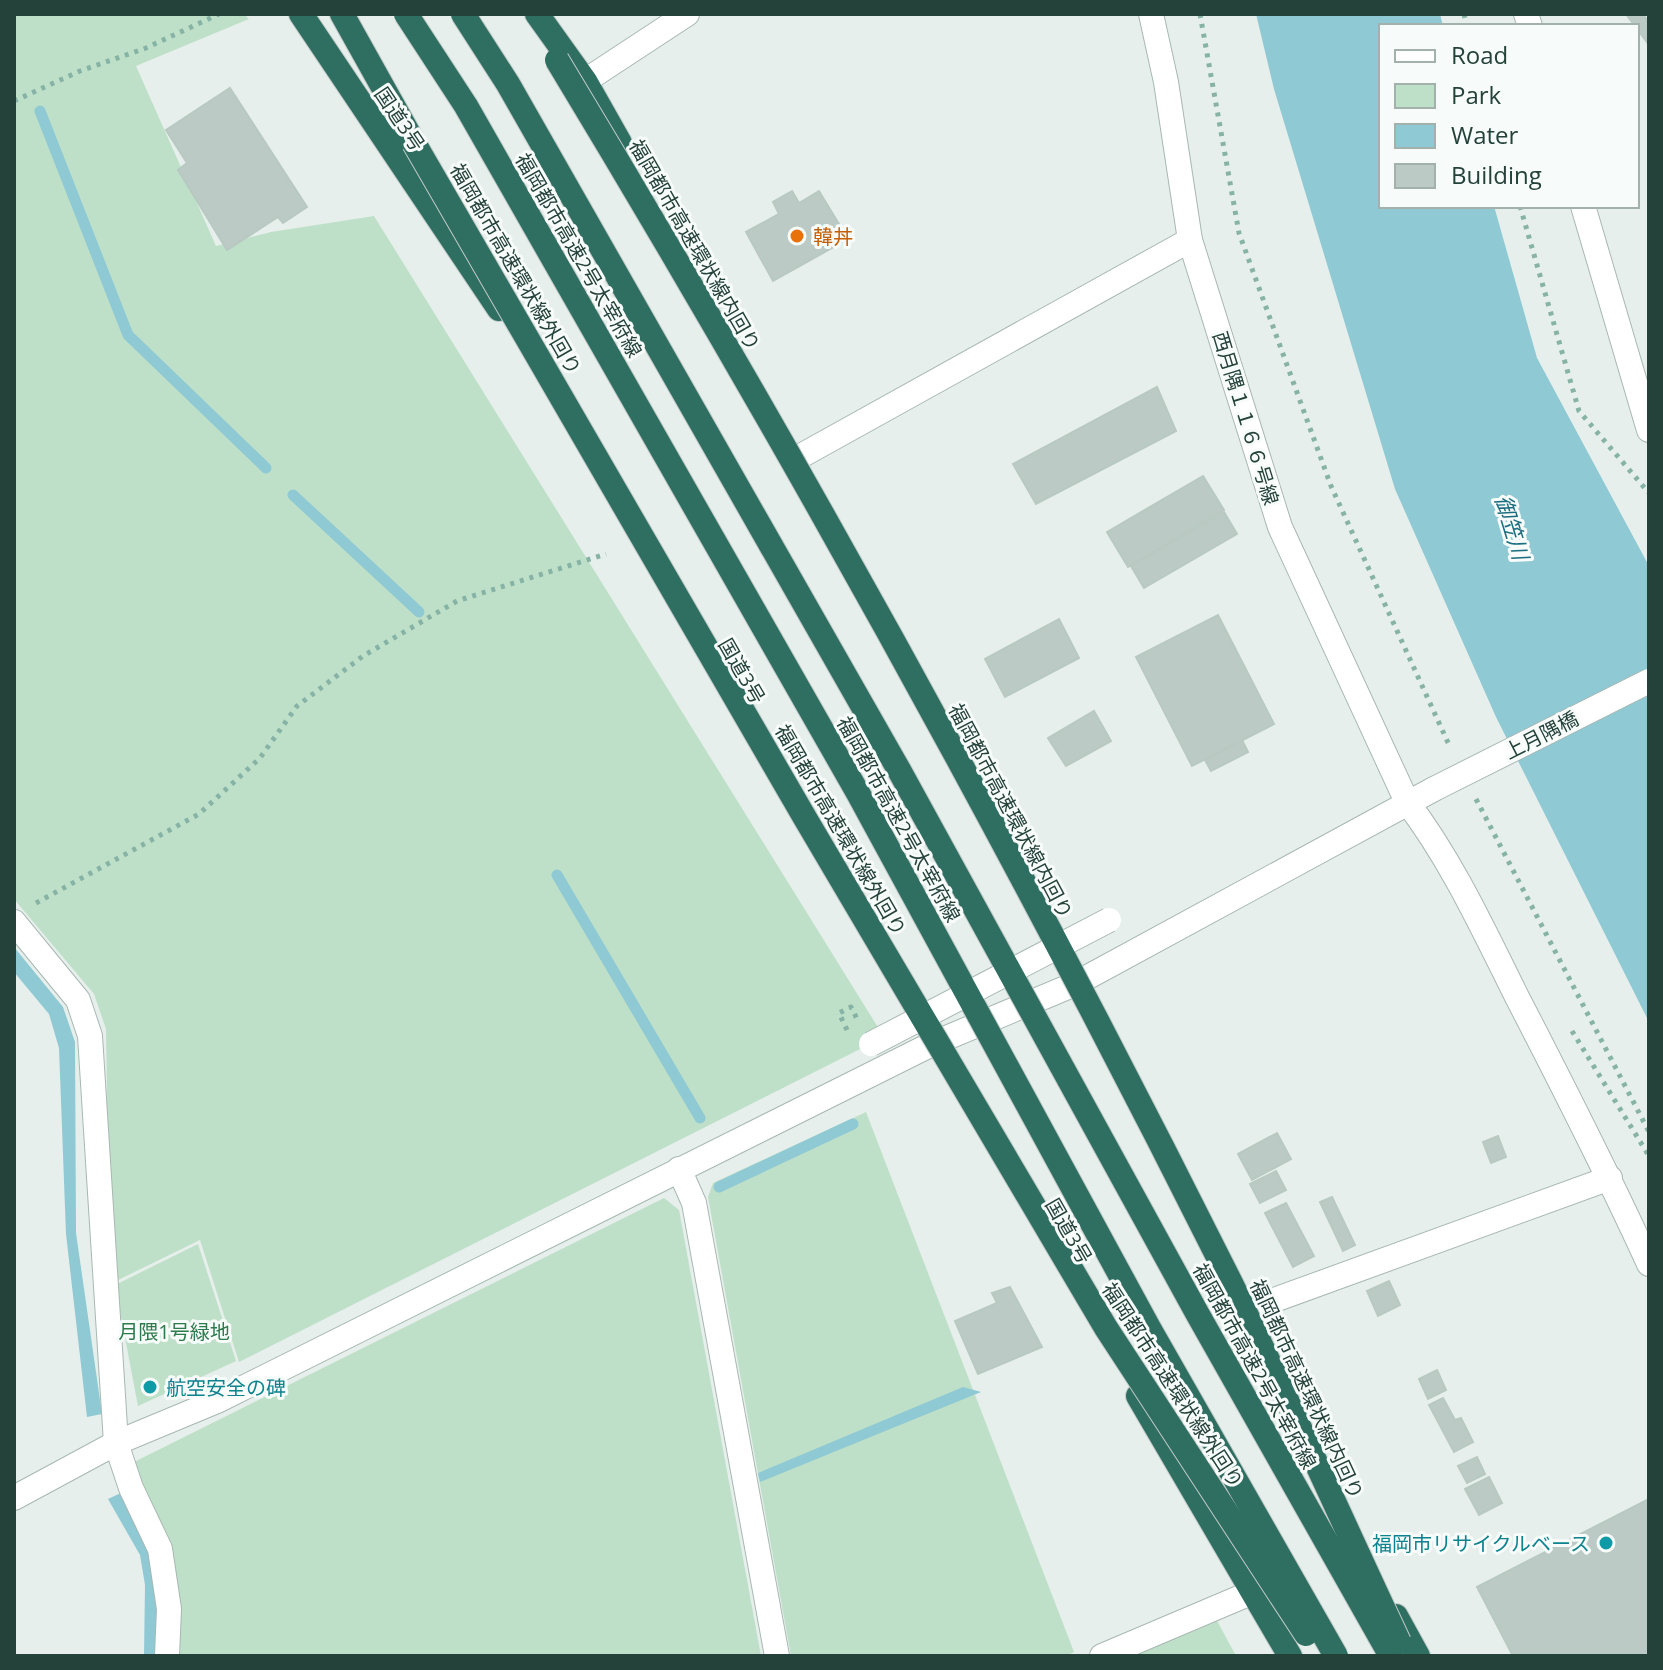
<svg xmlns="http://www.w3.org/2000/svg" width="1663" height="1670" viewBox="0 0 1663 1670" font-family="'Open Sans','Noto Sans JP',sans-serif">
<rect width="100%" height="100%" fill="#e6efeb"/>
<g fill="#bfe0c8">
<path d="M14 14H244L249 19 136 66 216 246 271 232 374 216 884 1037 239 1362 200 1240 110 1284 106 1029 94 994 14 899Z"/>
<path d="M866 1112 1074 1652 1066 1656H791L708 1197 713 1183Z"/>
<path d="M664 1198 679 1210 761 1656H175L136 1486 134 1462Z"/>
<path d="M198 1244 236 1361 138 1406 115 1285Z"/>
<path d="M1215 1617 1236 1656H1121L1187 1627 1192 1632Z"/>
</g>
<g fill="#8ec9d4">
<path d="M1256 14H1440L1443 26H1381V206H1494L1537 358 1649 566V1022L1496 717 1395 489 1274 89Z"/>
<path d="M14 947 63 1007 75 1042 76 1233 102 1414 87 1417 66 1234 59 1048 49 1014 14 972Z"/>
<path d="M963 1387 981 1392 760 1482 758 1473Z"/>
<path d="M125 1491 152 1552 159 1581V1656H144L145 1585 140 1555 108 1499Z"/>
</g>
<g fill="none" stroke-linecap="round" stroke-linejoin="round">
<g stroke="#8ec9d4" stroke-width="11">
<path d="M40 111 128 335 266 468"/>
<path d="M293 495 419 612"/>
<path d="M557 875 700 1118"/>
<path d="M719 1187 853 1124"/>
</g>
</g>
<g fill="#bbcac4" stroke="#b8c9c2" stroke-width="2">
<path d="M1626 14H1643L1649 23V45Z"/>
<path d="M230 88 307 207 283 223 278 217 227 250 178 170 187 163 166 130Z"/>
<path d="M792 191 799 203 819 191 848 239 773 281 746 232 779 214 773 202Z"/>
<path d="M1157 387 1176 431 1036 504 1013 464Z"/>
<path d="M1203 476 1224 510 1128 567 1107 532Z"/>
<path d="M1224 512 1237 534 1144 588 1131 566Z"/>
<path d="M1218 615 1274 724 1192 766 1136 657Z"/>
<path d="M1059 619 1079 658 1005 697 985 659Z"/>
<path d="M1094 711 1111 741 1066 766 1048 738Z"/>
<path d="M1242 740 1248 752 1211 771 1205 760Z"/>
<path d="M1277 1133 1291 1159 1252 1180 1238 1154Z"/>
<path d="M1498 1136 1506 1157 1491 1163 1483 1142Z"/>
<path d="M1276 1171 1286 1190 1260 1203 1250 1184Z"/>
<path d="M1332 1197 1355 1245 1343 1251 1320 1202Z"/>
<path d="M1286 1203 1314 1256 1293 1267 1265 1213Z"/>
<path d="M1389 1281 1400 1305 1378 1316 1367 1291Z"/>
<path d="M1010 1287 1042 1347 978 1374 955 1321 997 1303 992 1293Z"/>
<path d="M1437 1370 1446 1390 1428 1399 1419 1379Z"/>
<path d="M1443 1398 1455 1420 1461 1418 1473 1442 1454 1452 1429 1405Z"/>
<path d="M1477 1457 1485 1474 1467 1483 1458 1466Z"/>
<path d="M1489 1477 1502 1503 1479 1515 1465 1489Z"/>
<path d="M1649 1499V1656H1513L1477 1587Z"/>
</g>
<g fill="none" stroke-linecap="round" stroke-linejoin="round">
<g stroke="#a8b8b2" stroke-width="26">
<g id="minor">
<path d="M1151 14 1166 82 1190 240 1280 527 1407 802C1452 861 1484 931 1517 997 1563 1086 1608 1174 1649 1264"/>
<path d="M1526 14 1530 26"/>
<path d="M585 81 687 14"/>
<path d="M1583 206 1649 430"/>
<path d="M799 457 1190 240"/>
<path d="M14 922 78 1000 90 1036 116 1443 131 1488 160 1549 169 1609 167 1656"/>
<path d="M679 1169 694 1203 777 1656"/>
<path d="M1244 1311 1610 1178"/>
<path d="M14 1498 116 1443 217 1401 932 1044 1075 984 1434 789"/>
<path d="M1102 1656 1253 1592"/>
</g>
</g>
<g stroke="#c2cac8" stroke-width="26">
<g id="highway">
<path d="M301 14 499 309"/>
<path d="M342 14 414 143"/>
<path d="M537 14 585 81 620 143"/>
<path d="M1138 1396 1290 1656"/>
<path d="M1396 1616 1418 1656"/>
</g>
</g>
<g stroke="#86b3a5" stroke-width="5" stroke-dasharray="4 6" stroke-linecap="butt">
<path d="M1200 14 1239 233 1331 486 1450 747"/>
<path d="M1464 14 1467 26"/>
<path d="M14 101 80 71 146 48 219 14"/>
<path d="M1520 206 1579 411 1649 493"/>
<path d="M1476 799 1649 1132"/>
<path d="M36 903 199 814 260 758 297 706 363 656 457 601 606 554"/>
<path d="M847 1030 839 1013 851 1007 857 1019"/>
<path d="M1572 1031 1649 1156"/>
</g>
<use href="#minor" stroke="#fff" stroke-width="24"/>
<use href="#highway" stroke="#2f6f62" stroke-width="24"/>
<g stroke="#a8b8b2" stroke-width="26" stroke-linecap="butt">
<g id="minor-bridge">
<path d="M1434 789 1649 681"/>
<path d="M871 1044 1109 920"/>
</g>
</g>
<g stroke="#c2cac8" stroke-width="26" stroke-linecap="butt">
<g id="highway-bridge">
<path d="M406 14 466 106 858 793 1149 1328 1336 1656"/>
<path d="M463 14 508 84 899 770 1197 1313 1391 1656"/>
<path d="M557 60C799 460 1026 872 1235 1291 1292 1407 1344 1525 1399 1642"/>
<path d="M414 143 805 818 1106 1328 1306 1634"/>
</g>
</g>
<use href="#minor-bridge" stroke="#fff" stroke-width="24"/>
<use href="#highway-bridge" stroke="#2f6f62" stroke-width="24"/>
</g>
<circle fill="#e8710a" stroke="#f7fbf9" stroke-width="3" cx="797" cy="236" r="8"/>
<g fill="#0f9aa8" stroke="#f7fbf9" stroke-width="3">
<circle cx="150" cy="1387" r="8"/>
<circle cx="1606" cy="1543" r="8"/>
</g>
<g text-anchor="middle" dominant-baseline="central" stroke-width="6" stroke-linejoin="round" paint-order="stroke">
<g font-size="20" fill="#24423a" stroke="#f7fbf9">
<text transform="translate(400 119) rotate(56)">国道3号</text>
<text transform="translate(695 245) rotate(60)">福岡都市高速環状線内回り</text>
<text transform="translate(579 255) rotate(60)">福岡都市高速2号太宰府線</text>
<text transform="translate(516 269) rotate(60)">福岡都市高速環状線外回り</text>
<text transform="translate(1246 418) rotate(73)">西月隅１１６６号線</text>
<text transform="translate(742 671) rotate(60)">国道3号</text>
<text transform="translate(1541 735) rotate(-27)">上月隅橋</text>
<text transform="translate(1011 811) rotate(62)">福岡都市高速環状線内回り</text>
<text transform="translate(899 819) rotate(61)">福岡都市高速2号太宰府線</text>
<text transform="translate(841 830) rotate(60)">福岡都市高速環状線外回り</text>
<text transform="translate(1069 1231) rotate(60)">国道3号</text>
<text transform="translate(1255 1366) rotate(61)">福岡都市高速2号太宰府線</text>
<text transform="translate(1173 1385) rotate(57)">福岡都市高速環状線外回り</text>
<text transform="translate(1307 1389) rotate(65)">福岡都市高速環状線内回り</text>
</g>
<g font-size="20" fill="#c56008" stroke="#f7fbf9" text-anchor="start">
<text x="813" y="236">韓丼</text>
</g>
<g font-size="20" fill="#2d7a4b" stroke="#f7fbf9">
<text x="174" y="1331">月隈1号緑地</text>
</g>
<g font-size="20" fill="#0d838f" stroke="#f7fbf9" text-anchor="start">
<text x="166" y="1387">航空安全の碑</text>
<text x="1590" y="1543" text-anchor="end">福岡市リサイクルベース</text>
</g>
<g font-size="22" font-style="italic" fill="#1c6f80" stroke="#f7fbf9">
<text transform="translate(1513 527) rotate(73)">御笠川</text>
</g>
</g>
<rect width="1663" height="1670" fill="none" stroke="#24423a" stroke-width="32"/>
<rect x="1379" y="24" width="260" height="184" fill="#f7fbf9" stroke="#a3b1ad" stroke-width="2"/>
<rect x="1395" y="50" width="40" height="12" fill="#ffffff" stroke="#a3b1ad" stroke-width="2"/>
<text x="1451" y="64" font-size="24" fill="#24423a">Road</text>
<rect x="1395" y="84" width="40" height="24" fill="#bfe0c8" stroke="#a3b1ad" stroke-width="2"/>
<text x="1451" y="104" font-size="24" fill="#24423a">Park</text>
<rect x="1395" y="124" width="40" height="24" fill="#8ec9d4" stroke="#a3b1ad" stroke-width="2"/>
<text x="1451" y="144" font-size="24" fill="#24423a">Water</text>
<rect x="1395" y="164" width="40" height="24" fill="#bbcac4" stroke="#a3b1ad" stroke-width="2"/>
<text x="1451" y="184" font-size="24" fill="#24423a">Building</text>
</svg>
